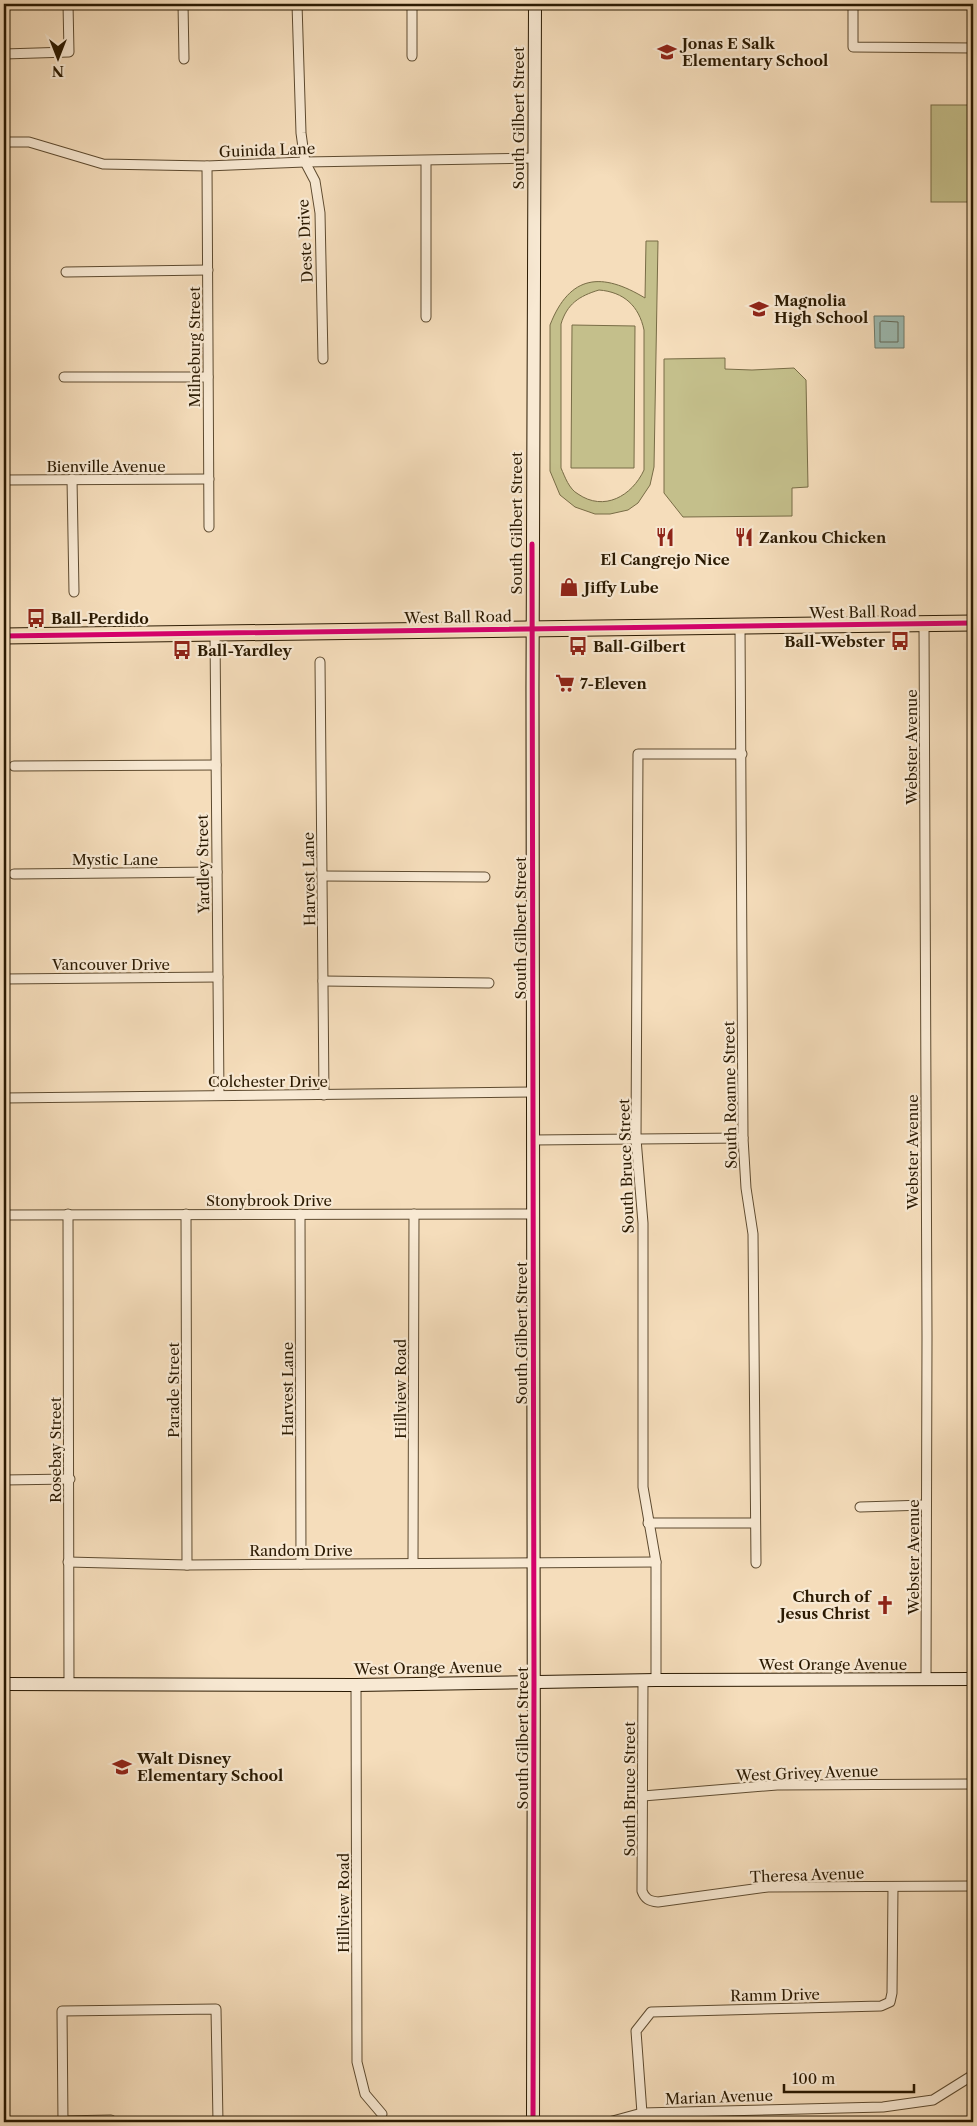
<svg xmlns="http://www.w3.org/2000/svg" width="977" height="2126" viewBox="0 0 977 2126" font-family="'Libre Caslon Text',serif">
<rect width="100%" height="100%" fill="#f5ddbb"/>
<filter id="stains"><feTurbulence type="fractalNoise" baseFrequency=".004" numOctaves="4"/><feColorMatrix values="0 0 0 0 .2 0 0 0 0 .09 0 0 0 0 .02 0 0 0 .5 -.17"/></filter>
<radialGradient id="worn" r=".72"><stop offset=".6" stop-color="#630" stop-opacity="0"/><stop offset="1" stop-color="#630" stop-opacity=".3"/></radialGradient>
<g fill="#c4bf8b" stroke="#786c46" fill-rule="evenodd">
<rect x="931" y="105" width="42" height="97"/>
<path d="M646 241H658L654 467 650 485 638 503 628 510 610 514H595L575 507 560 495 550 471V325C570 274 602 272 645 298ZM599 290C624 292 639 306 644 330V470C632 496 604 512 578 494 569 489 565 477 561 468V324C567 304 579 296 599 290Z"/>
<path d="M572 325 635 326 634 468H571Z"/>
<path d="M725 358V369L752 370 794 368 806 380 808 487 792 488V516L683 517 664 493V359Z"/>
</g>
<path fill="#9cbbb2" stroke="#6f7b6c" d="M874 316H904V348H875Z"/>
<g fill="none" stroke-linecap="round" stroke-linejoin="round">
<path stroke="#646a5a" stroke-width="1" d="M882 321 898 322V342H880V323Z"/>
<g stroke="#5e4b30" stroke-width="11">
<g id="street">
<path d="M183 4 184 59"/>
<path d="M297 4 301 133 305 162 315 181 320 213 323 359"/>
<path d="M412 4V56"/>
<path d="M853 4V47L973 48"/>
<path d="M4 54 69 52 68 4"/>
<path d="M4 142H29L103 164 207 166 305 162 534 158"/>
<path d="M426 161V317"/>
<path d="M207 166 209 527"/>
<path d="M66 272 208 270"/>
<path d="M64 377H208"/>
<path d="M72 479 74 592"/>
<path d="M4 480 209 479"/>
<path d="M924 624 927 1337 926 1680"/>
<path d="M740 626 743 1138 746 1188 753 1234 756 1563"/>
<path d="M215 633 219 1095"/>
<path d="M320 662 324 1095"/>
<path d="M14 766 216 765"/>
<path d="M14 874 217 872"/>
<path d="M323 876 485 877"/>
<path d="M4 979 218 977"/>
<path d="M323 981 489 983"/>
<path d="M4 1098 533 1092"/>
<path d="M533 1140 743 1138"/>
<path d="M68 1214 69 1685"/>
<path d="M186 1214 187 1565"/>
<path d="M300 1214 301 1564"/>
<path d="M4 1215 533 1214"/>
<path d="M4 1480 70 1479"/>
<path d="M860 1507 926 1505"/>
<path d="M648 1523H754"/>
<path d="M68 1562 187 1565 656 1562"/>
<path d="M413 1563 414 1214"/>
<path d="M643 1680 642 1891C645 1899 649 1901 658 1902L768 1887 973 1886"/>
<path d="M656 1680V1562L643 1487V1223L636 1139 638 754H742"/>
<path d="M356 1685 357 2062 365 2094 382 2114"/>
<path d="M643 1796 777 1785 973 1784"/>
<path d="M642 2113 636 2031 651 2012 881 2006 890 2002 892 1993 893 1887"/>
<path d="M63 2121 111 2120"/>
<path d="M63 2122 62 2011 216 2009 218 2122"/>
<path d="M609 2122 642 2113 883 2107 933 2100 973 2075"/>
</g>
</g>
<g stroke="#2b1a02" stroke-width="14">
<g id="secondary">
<path d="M4 1684 356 1685 656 1680 973 1679"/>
<path d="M533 2122C536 1416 529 710 535 4"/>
</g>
</g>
<g stroke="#2b1a02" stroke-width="17">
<path id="primary" d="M4 636 973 623"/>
</g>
<use href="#street" stroke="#f8e9d3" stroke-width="9"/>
<use href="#secondary" stroke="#f8e9d3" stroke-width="12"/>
<use href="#primary" stroke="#f5ddbb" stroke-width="15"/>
<g stroke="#f8e9d3" stroke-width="8">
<g id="cycleway">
<path d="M532 544 534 1683 533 2122"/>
<path d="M4 636 973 623"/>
</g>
</g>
<use href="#cycleway" stroke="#d6006c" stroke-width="5"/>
</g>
<defs>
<g id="school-bare" transform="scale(1.5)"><path d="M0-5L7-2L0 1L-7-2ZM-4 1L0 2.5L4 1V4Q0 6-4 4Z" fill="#8f2418" stroke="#f8e9d3" stroke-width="2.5" paint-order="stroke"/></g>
<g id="restaurant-bare" transform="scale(1.5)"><path d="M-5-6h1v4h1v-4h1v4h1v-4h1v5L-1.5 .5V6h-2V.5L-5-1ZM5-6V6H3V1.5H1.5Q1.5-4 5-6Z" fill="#8f2418" stroke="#f8e9d3" stroke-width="2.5" paint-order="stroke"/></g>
<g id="shop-bare" transform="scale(1.5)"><path d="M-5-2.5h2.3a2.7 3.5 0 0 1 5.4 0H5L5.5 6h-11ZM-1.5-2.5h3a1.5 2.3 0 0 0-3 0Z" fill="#8f2418" stroke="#f8e9d3" stroke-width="2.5" paint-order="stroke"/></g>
<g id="bus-bare" transform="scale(1.5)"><path d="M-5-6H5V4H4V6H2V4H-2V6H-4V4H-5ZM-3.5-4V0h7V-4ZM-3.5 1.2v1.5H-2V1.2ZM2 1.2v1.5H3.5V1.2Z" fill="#8f2418" stroke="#f8e9d3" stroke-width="2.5" paint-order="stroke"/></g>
<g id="supermarket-bare" transform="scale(1.5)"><path d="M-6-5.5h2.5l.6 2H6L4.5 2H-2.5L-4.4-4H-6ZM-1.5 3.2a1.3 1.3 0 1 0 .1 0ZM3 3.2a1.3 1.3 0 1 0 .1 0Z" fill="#8f2418" stroke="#f8e9d3" stroke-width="2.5" paint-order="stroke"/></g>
<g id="church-bare" transform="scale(1.5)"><path d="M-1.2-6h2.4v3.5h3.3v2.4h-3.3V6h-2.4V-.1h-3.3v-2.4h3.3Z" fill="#8f2418" stroke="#f8e9d3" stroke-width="2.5" paint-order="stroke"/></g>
</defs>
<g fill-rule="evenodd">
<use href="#school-bare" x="667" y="52"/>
<use href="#school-bare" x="759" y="309"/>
<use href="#restaurant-bare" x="665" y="537"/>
<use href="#restaurant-bare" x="744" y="537"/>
<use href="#shop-bare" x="569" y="587"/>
<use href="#bus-bare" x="36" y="618"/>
<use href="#bus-bare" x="900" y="641"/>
<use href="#bus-bare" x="578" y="646"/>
<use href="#bus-bare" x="182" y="650"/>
<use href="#supermarket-bare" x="565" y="683"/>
<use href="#church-bare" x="885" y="1605"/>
<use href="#school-bare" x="122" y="1767"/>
</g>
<g text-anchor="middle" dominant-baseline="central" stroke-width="4.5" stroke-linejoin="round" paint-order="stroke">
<g font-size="15" font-weight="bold" fill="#2b1a02" stroke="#f8e9d3" text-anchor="start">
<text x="682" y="43">Jonas E Salk<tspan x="682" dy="17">Elementary School</tspan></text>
<text x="774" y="300">Magnolia<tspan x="774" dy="17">High School</tspan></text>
<text x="759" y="537">Zankou Chicken</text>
<text x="665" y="559" text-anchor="middle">El Cangrejo Nice</text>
<text x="584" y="587">Jiffy Lube</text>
<text x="51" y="618">Ball-Perdido</text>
<text x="885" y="641" text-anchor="end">Ball-Webster</text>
<text x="593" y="646">Ball-Gilbert</text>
<text x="197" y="650">Ball-Yardley</text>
<text x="580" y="683">7-Eleven</text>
<text x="870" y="1596" text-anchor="end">Church of<tspan x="870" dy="17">Jesus Christ</tspan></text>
<text x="137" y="1758">Walt Disney<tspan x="137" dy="17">Elementary School</tspan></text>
</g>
<g font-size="15" fill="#2b1a02" stroke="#f8e9d3">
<text transform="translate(518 118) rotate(-90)">South Gilbert Street</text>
<text transform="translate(267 150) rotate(-2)">Guinida Lane</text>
<text transform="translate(305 241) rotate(-93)">Deste Drive</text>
<text transform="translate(194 347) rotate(-90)">Milneburg Street</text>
<text x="106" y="466">Bienville Avenue</text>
<text transform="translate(516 523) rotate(-90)">South Gilbert Street</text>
<text transform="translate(863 612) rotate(-1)">West Ball Road</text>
<text transform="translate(458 617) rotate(-1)">West Ball Road</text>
<text transform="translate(911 747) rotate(-90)">Webster Avenue</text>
<text x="115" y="859">Mystic Lane</text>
<text transform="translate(203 864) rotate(-91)">Yardley Street</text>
<text transform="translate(309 879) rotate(-91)">Harvest Lane</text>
<text transform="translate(520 928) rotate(-90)">South Gilbert Street</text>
<text x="111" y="964">Vancouver Drive</text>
<text x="268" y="1081">Colchester Drive</text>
<text transform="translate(730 1095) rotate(-91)">South Roanne Street</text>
<text transform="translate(912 1152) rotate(-90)">Webster Avenue</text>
<text transform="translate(626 1166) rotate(-92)">South Bruce Street</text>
<text x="269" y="1200">Stonybrook Drive</text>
<text transform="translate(521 1333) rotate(-90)">South Gilbert Street</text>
<text transform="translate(287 1389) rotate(-90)">Harvest Lane</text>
<text transform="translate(400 1389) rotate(-90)">Hillview Road</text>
<text transform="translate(173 1390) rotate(-90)">Parade Street</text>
<text transform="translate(55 1450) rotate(-90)">Rosebay Street</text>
<text x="301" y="1550">Random Drive</text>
<text transform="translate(913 1557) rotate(-90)">Webster Avenue</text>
<text x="833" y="1664">West Orange Avenue</text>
<text transform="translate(428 1668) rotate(-1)">West Orange Avenue</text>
<text transform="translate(522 1738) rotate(-90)">South Gilbert Street</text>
<text transform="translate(807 1773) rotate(-2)">West Grivey Avenue</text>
<text transform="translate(629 1789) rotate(-90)">South Bruce Street</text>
<text transform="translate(807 1875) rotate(-2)">Theresa Avenue</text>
<text transform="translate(343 1903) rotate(-90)">Hillview Road</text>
<text transform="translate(775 1995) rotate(-1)">Ramm Drive</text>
<text transform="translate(719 2097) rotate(-2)">Marian Avenue</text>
</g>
</g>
<rect width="977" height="2126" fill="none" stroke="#f5ddbb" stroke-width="20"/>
<rect x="5" y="5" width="967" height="2116" fill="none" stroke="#2b1a02" stroke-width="2.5"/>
<rect x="10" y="10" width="957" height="2106" fill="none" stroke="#2b1a02"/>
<g transform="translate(58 58) rotate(180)" stroke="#f8e9d3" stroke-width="4" paint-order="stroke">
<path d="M0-4L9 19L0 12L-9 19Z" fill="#2b1a02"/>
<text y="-8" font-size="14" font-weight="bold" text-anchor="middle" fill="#2b1a02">N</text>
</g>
<path d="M784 2084v8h130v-8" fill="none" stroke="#2b1a02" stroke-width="2.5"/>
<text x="792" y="2084" font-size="15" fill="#2b1a02" stroke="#f8e9d3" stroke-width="4" paint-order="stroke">100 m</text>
<rect width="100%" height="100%" filter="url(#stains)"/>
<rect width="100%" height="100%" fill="url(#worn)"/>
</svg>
